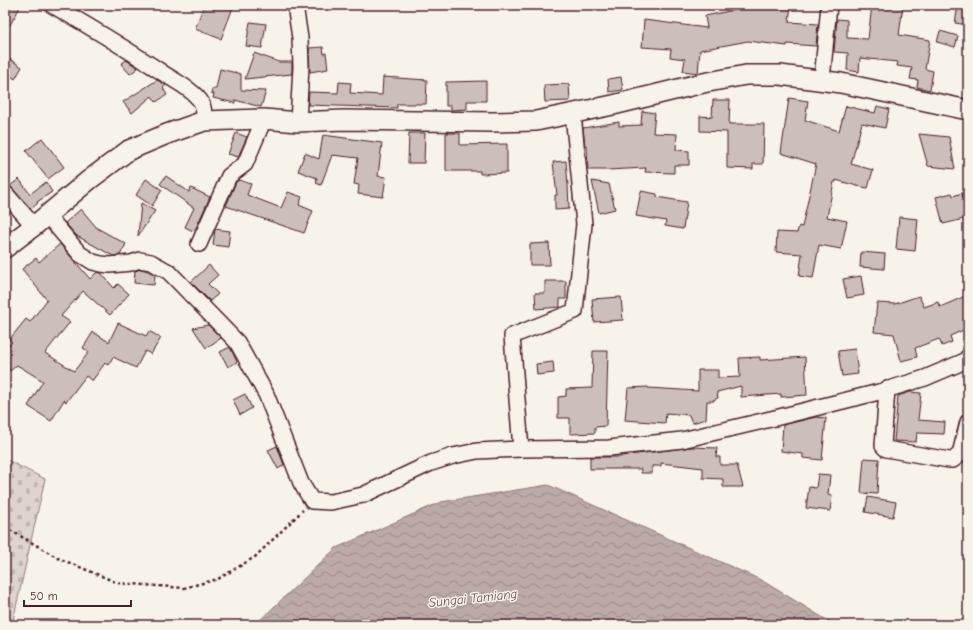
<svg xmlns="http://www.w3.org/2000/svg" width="973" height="630" viewBox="0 0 973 630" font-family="'Comic Neue',sans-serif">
<defs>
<pattern id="cemetery-stones" width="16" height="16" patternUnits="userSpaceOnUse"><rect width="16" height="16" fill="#ded4cc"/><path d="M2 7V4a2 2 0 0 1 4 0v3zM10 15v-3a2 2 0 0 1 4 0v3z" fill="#c0b6af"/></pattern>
<pattern id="water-waves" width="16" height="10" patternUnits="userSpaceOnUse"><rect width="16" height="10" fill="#bcaaa7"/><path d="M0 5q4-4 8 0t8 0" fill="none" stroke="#9b8a88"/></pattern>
</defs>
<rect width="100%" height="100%" fill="#f7f3e8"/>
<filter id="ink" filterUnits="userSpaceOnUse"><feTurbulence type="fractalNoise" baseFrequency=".025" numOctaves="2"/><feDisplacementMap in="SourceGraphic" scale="8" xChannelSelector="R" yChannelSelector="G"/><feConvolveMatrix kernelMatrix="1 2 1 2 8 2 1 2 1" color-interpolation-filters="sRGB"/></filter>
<g filter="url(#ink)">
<path fill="url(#cemetery-stones)" stroke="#947a7c" d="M5 459 45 479 12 625H5Z"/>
<path fill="url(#water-waves)" stroke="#8e7275" d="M548 485 761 580 835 625H255L336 548 441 502Z"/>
<g fill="#ccbfb9" stroke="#4a1f2b">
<path d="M5 5H21L5 34Z"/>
<path d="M204 5H234L221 39 195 29Z"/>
<path d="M744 5H791L789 22 818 24 816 46 787 44V46L748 41 700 50 698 73 683 71 685 59 670 57 671 49 642 47 644 20 707 28 705 16 744 8Z"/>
<path d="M872 5H903L899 35 930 40 925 69 933 71 930 90 917 87 918 80 910 79 912 68 897 66 898 62 860 58 859 72 847 70 848 53 834 52 837 19 847 20V38L868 39Z"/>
<path d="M958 5H968V25L955 23Z"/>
<path d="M250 22 266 24 262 48 246 46Z"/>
<path d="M940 31 958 36 955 47 937 42Z"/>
<path d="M323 47 324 54 326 53 328 69 310 72 309 48Z"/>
<path d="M254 53 279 62H292V74L245 79Z"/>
<path d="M5 56 22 67 15 79 5 72Z"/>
<path d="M126 60 138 68 130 74 121 64Z"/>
<path d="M220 69 241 74V90L266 91 261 107 235 100V103L213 98 214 94 211 93 212 89H216Z"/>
<path d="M383 77 427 80 426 104H397V108L308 105 309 92 338 93 339 82 351 83 350 93 382 95Z"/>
<path d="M621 77 623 90 609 92 608 79Z"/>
<path d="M157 80 166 85 163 88 167 95 156 102 152 96 132 113 123 102Z"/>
<path d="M486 81V101H467V109L451 110V106H446V82Z"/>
<path d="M569 84 570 101 545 102 544 85Z"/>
<path d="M789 98 808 101 805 120 839 131 846 106 875 113 877 106 889 109 885 128 862 123 851 164 873 170 868 188 857 186 836 180V182H834L827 217 847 221 841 249 819 245 813 278 799 276 802 254 776 252 777 232 797 233 799 226 802 227 816 164 781 153Z"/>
<path d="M713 100H730L729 124H764L763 164H753V169L727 168V132L700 131V116L712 117Z"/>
<path d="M642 111 655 113 653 133 677 134 676 150 689 151V165H674V173L645 172 646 168 608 170H588L587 146H585L583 128 619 122V126L641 125Z"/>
<path d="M236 133 247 137 238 157 228 154Z"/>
<path d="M409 133H425L424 163H408Z"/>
<path d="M446 133H460V145L507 144V173L480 174V171H446Z"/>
<path d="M919 134 949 137 955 169 928 166Z"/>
<path d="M323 135 382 143 378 176 386 177 383 197 358 194 359 185 354 184 358 158 332 155 321 185 316 183 317 178 298 171 305 153 319 159Z"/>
<path d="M42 138 64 167 48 179 26 151Z"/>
<path d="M566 161 568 185 569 209 555 210V195H557L553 162Z"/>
<path d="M166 176 189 192 191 188 210 197 196 228 193 231 185 227 194 208 160 184Z"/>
<path d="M19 179 30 194 46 182 52 192 37 202 38 203 31 209 10 186Z"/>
<path d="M146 179 162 190 152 206 136 195Z"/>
<path d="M239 180 251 184 247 195 281 208 288 192 302 197 299 205 313 211 304 233 226 206 236 182Z"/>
<path d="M592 181 609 184 615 209 599 213Z"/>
<path d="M641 191 657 194V197L687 202 683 229 665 226 666 221 636 216Z"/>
<path d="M952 193 953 196 962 193 968 218 943 224 936 197Z"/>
<path d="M141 203 155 211 138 236Z"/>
<path d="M81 209 97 228 126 244 120 255 113 256 77 236 65 223Z"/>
<path d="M899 217 918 219 915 251 896 249Z"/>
<path d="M215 229 230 231 228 247 213 245Z"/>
<path d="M549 243 550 265H530V244Z"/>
<path d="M60 244 90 279 97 272 101 273 114 288 118 284 129 294 110 315 83 291 61 316 70 322 45 353 74 371 89 352 83 348 93 332 109 342 118 323 146 336 149 331 161 338 151 354 145 351 136 368 113 357 108 365 105 363 92 381 86 376 66 402 64 400 51 421 28 406 43 381 17 365 10 371 5 365V349L12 342 9 340 26 319 30 322 47 300 22 269 36 258 39 262Z"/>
<path d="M861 252 885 254 884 269 860 267Z"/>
<path d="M209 265 218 275 208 284 218 294 210 301 191 282Z"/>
<path d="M141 269 148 271 155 275 154 285 134 283 135 271Z"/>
<path d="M861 276 864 295 847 298 843 279Z"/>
<path d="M545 281H566V299H560V307L536 309 535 293H545Z"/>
<path d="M968 295V328L950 336 952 342 942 346 939 339 915 348 917 357 901 361 894 334 874 332 877 303 895 304 919 296 924 307 938 302 940 307Z"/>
<path d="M621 297 623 320 594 322 592 299Z"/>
<path d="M208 325 221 338 206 348 193 328Z"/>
<path d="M230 347 237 362 228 367 220 352Z"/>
<path d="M855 349 858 374 842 376 838 351Z"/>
<path d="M593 351H608L606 426 595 427V433L570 434V418H558V397L566 396V389L592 388Z"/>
<path d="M760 357V360L805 357 807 395 781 397V394L741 397V386L717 392 718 398 713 400 714 401H707L706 419 692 423 689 415 666 413 665 423 625 420 628 388 648 387V388L698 391V370H718V378L740 377 739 358Z"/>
<path d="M553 362 554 373 537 375 536 364Z"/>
<path d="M910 392 921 393 918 420 945 422 944 434 917 433 916 442 894 441 898 396Z"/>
<path d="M245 394 252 408 240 415 233 400Z"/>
<path d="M816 417 826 418 822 460 803 458V454L781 451 783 425Z"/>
<path d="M277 446 284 465 278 469 268 450Z"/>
<path d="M692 447 717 448 716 457H720V465H737L743 487H723V479L703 478V468L661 463V466H652V473H641V469H590V457H621V456Z"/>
<path d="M864 458 879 459 877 494 861 493Z"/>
<path d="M818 474 830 475 828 495 832 496 830 511 806 508 809 487 816 488Z"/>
<path d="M868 497 896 502 893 517 865 512Z"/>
</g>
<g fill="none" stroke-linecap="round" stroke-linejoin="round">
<g stroke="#4a1f2b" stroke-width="18">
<g id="minor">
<path d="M52 5C89 26 125 48 160 71 171 79 189 87 198 98 204 104 204 112 204 121"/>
<path d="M295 5 300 38 301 67 298 122"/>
<path d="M822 80 829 5"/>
<path d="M5 193 34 226"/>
<path d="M47 215 80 254 93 262 101 264 110 265 131 263 140 260 151 262 169 272 237 342 266 394 301 483 312 501 331 502 363 495 431 463 453 456 477 451 521 449 609 448 682 440 775 418 879 392 925 378 965 361 968 357"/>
<path d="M199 244 229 176 245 164 264 119"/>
<path d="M887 389 883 446 886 449 949 460H953L960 454 968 422"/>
<path d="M521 449 512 336 575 311 584 224 573 114"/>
</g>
</g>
<g stroke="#4a1f2b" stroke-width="22">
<path id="major" d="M5 248 34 226 89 180 129 150 167 134 204 121 264 119 298 122 343 120 493 122 536 121 613 105 703 83 746 75H780L841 83 968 110"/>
</g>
<path stroke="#4a1f2b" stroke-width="2.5" stroke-dasharray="3 3" stroke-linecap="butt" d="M5 527 58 558 118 583 184 588 218 579 255 557 303 510"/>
<use href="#minor" stroke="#f7f3e8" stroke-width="15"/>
<use href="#major" stroke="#f7f3e8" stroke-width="19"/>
</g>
</g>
<g text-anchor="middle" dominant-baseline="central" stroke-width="3" stroke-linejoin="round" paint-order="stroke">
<g font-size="13" font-style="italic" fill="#6c4950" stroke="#f7f3e8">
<text transform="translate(473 598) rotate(-6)">Sungai Tamiang</text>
</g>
</g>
<rect width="973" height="630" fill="none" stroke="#f7f3e8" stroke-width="20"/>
<rect x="10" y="10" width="953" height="610" fill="none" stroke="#4a1f2b" stroke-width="1.5" filter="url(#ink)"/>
<path d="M24 600v6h107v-6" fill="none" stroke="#4a1f2b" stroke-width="2"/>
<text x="30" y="600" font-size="12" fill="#4a1f2b" stroke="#f7f3e8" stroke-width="3" paint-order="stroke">50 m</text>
</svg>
